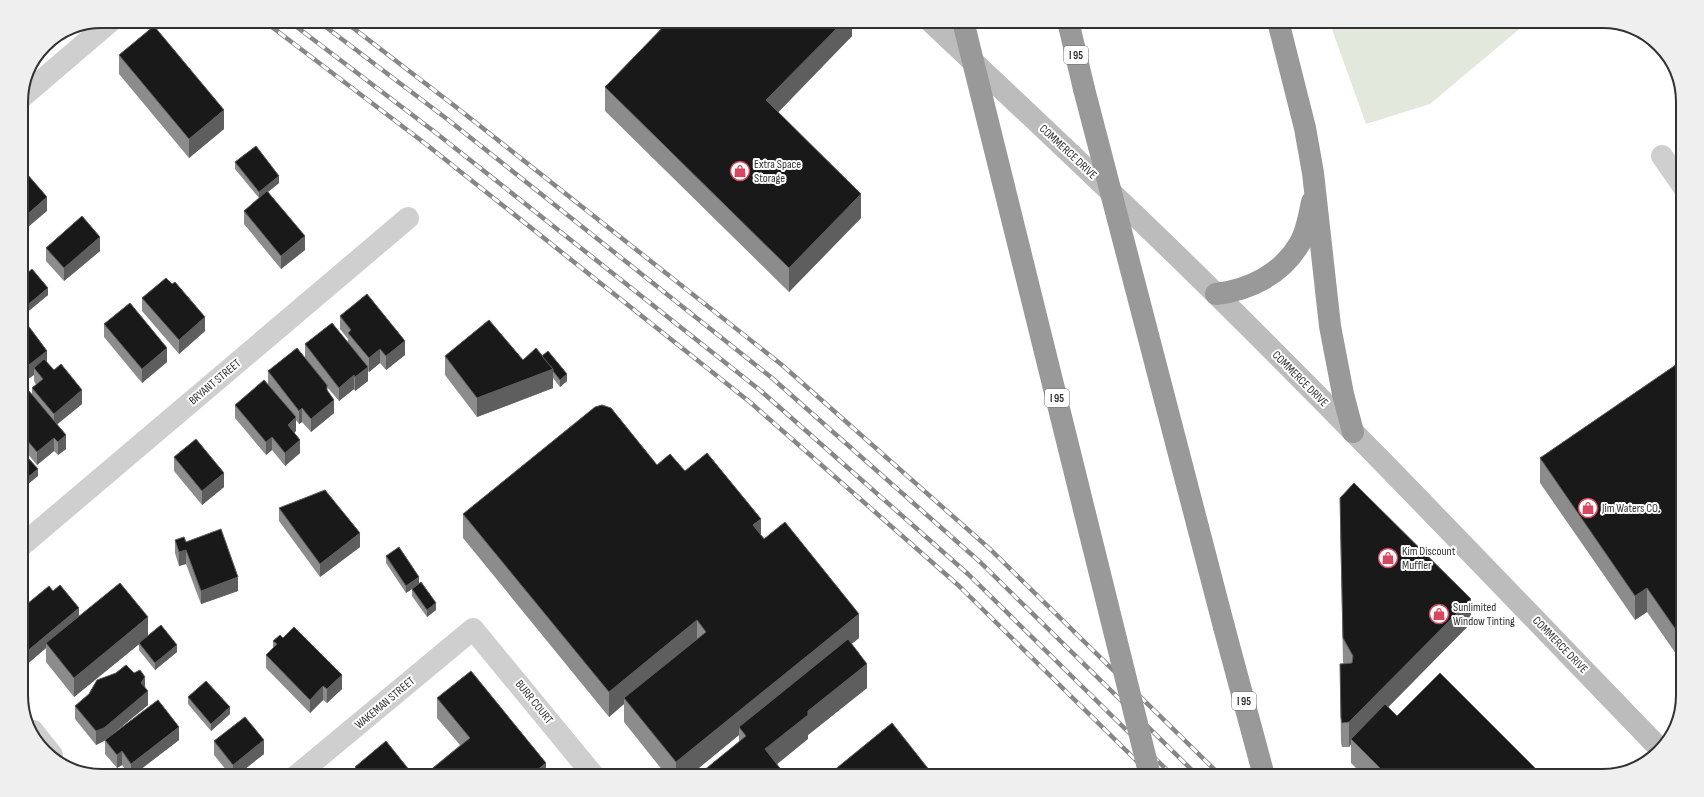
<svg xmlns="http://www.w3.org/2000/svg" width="1704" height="797" viewBox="0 0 1704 797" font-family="'Sofia Sans Condensed',sans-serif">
<rect width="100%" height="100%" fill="#fff"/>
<path fill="#e3e8dc" d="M1329 21H1529L1430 104 1366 124Z"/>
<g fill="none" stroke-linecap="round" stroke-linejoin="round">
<g stroke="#cfcfcf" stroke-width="22">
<path d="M21 98 111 21"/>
<path d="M1662 156 1683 186"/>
<path d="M21 546 408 218"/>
<path d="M33 731 52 755"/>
<path d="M296 776 473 629 594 776"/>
</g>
<path stroke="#bcbcbc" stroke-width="22" d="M930 21C1025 111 1121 200 1214 292 1365 441 1511 595 1659 748"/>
<g stroke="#999" stroke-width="22">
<path d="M1068 21 1084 89"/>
<path d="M1278 21 1305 128 1313 173 1330 326 1343 394 1353 432"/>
<path d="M1216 294C1250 290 1282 274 1300 243 1307 231 1309 216 1312 202"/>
<path d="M1224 627 1264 776"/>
</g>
<g stroke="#878787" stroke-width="4.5">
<g id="rail">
<path d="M264 21 427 145 751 403 958 585 1152 776"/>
<path d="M289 21 436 133 761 391 968 574 1173 776"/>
<path d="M318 21 447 119 772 378 980 562 1198 776"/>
<path d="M344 21 456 107 782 365 991 550 1221 776"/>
</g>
</g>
<use href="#rail" stroke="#fff" stroke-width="3" stroke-dasharray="9" stroke-linecap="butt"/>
<g stroke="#999" stroke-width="22">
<path d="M963 21 1150 776"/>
<path d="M1084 89 1224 627"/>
</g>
</g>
<g fill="#8c8c8c">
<path d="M852 21V36L778 112 861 218 789 292 605 111V87Z"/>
<path d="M119 55 224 129 189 158 119 74Z"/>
<path d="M235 162 279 183 268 192 305 250 281 269 244 224V211L259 198 235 169Z"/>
<path d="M46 248 100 251 64 281 46 261Z"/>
<path d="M21 278 48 295 25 314 21 309Z"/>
<path d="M142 298 205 331 179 354 142 311Z"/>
<path d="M21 316 47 363 82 404 57 424 66 449 58 455 54 451 37 465 21 446V397L32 394V388L36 385 34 381V375Z"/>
<path d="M340 316 405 355 386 370 380 363 369 372 368 371V381L355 391 354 389 339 401 327 387V391L334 413 311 432 302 422 299 424 296 420V431L294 433 300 453 285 466 272 450 266 455 235 418V405L268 384V371L305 357V344L348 342V339L340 329Z"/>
<path d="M104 324 167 362 142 383 104 337Z"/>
<path d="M445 356 523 360 542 356 567 381 560 387 553 378V388L477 417 445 375Z"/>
<path d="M1683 360V664L1647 612 1635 620 1540 483V458Z"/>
<path d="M174 457 224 487 202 505 174 471Z"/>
<path d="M657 465 685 471 761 535 859 638 851 644 867 688 808 735V739L739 742V735L689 776H667L624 722V704L609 717 463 538V514Z"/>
<path d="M1340 498 1471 623 1388 707 1397 716 1543 776H1364L1351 763V744L1349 747H1342L1341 743 1340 664H1344L1343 662 1340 522Z"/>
<path d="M279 508 360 547 320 577 279 521Z"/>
<path d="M175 540 186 542 238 591 201 604 186 564 179 566 175 553Z"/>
<path d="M386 556 419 584 436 610 427 617 412 596V589L406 593 386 563Z"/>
<path d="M53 591 79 616 148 636 177 652 155 670 139 650V644L74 697 46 662V648L25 666 21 662V609Z"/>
<path d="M283 638 342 689 327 703 323 700 310 713 266 668V655L273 648V641Z"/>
<path d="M134 673 145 688 148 705 104 741 96 745 75 719V706Z"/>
<path d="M188 697 230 714 211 731 188 704Z"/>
<path d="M437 698 546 776H428V772L460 745 437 718Z"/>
<path d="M105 740H179L132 776H130L122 765 117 768 105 754Z"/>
<path d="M214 741 264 754 236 776H231L214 755Z"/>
<path d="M355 767 414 776H355Z"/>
</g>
<g fill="#5e5e5e">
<path d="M844 21H852V36L766 125V100Z"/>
<path d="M224 110V129L189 158V139Z"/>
<path d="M279 176V183L259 199V192Z"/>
<path d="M861 194V218L789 292V268Z"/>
<path d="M47 197V211L21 233V220Z"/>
<path d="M305 236V250L281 269V256Z"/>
<path d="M100 237V251L64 281V268Z"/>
<path d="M48 288V295L25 314V307Z"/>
<path d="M205 317V331L179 354V340Z"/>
<path d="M405 341V355L386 370V356Z"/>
<path d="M167 348V362L142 383V369Z"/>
<path d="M380 349V363L369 372V358Z"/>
<path d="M47 351V364L34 368V375L21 384V371Z"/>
<path d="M368 367V381L355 391V377Z"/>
<path d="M553 369V388L477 417V398Z"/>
<path d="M567 374V381L560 387V380Z"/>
<path d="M354 375V389L339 401V388Z"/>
<path d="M82 390V404L54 427V414Z"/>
<path d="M334 400V413L311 432V419Z"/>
<path d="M302 408V422L299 424V411Z"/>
<path d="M296 417V431L288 438V425Z"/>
<path d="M66 435V449L58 455V442Z"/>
<path d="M272 437V450L266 455V442Z"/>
<path d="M54 438V451L37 465V452Z"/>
<path d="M300 440V453L285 466V453Z"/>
<path d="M38 469V476L21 490V483Z"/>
<path d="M224 473V487L202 505V491Z"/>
<path d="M761 519V543L753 525Z"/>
<path d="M360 533V547L320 577V564Z"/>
<path d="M186 550V564L179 566V552Z"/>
<path d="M238 577V591L201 604V591Z"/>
<path d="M419 577V584L406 593V586Z"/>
<path d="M1647 588V612L1635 620V596Z"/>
<path d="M1471 599V623L1354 742 1351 739V744L1349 747V722Z"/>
<path d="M436 603V610L427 617V610Z"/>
<path d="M79 608V621L46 643V648L25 666V653Z"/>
<path d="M859 614V638L743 732 739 727V735L689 776H676V762Z"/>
<path d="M148 617V637L74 697V678Z"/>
<path d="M697 620V645L624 698V704L609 717V692Z"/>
<path d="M177 645V652L155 670V663Z"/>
<path d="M867 664V688L808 735V739L765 774V749L808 711Z"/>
<path d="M342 675V689L327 703V689Z"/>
<path d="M145 677V690L141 683Z"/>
<path d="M323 686V700L310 713V700Z"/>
<path d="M148 691V705L104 741 96 745V731Z"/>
<path d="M230 707V714L211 731V724Z"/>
<path d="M179 727V740L132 776H131V764Z"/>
<path d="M264 740V754L236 776H233V765Z"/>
<path d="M122 751V765L117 768V755Z"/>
<path d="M546 763V776H530Z"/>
<path d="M930 771V776H924Z"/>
</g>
<g fill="#191919" stroke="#5e5e5e">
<path d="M669 21H844L766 100 861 194 789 268 605 87Z"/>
<path d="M154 26 224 110 189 139 119 55Z"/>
<path d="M256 146 279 176 259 192 235 162Z"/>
<path d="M21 167 47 197 21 220Z"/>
<path d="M267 191 305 236 281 256 244 211Z"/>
<path d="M82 216 100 237 64 268 46 248Z"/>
<path d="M32 269 48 288 25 307 21 302V278Z"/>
<path d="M166 278 172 284 175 282 205 317 179 340 142 298Z"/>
<path d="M367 294 405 341 386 356 380 349 369 358 348 333 351 330 340 316Z"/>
<path d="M130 303 167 348 142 369 104 324Z"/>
<path d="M21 316 47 351 21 371Z"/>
<path d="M489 320 523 360 536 348 553 369 477 398 445 356Z"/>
<path d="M332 323 368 367 355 377 354 375 339 388 305 344Z"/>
<path d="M297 348 327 385V390L334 400 311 419 302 408 299 411 268 371Z"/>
<path d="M548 351 567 374 560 380 553 371V369L542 356Z"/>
<path d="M44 359 54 370 61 364 82 390 54 414 32 388 43 379 34 368Z"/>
<path d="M1683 360V640L1647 588 1635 596 1540 458Z"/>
<path d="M264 380 296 417 288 425 300 440 285 453 272 437 266 442 235 405Z"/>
<path d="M29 391 66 435 58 442 54 438 37 452 21 433V397Z"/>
<path d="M602 405 611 408 657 465 670 454 685 471 707 453 761 519 753 525 764 539 785 522 859 614 676 762 624 698 706 632 697 620 609 692 463 514 595 407Z"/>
<path d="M196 439 224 473 202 491 174 457Z"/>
<path d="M21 450 38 469 21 483Z"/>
<path d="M1354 483 1471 599 1349 722 1342 723 1341 718 1340 664 1352 663 1353 656 1343 638 1340 498Z"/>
<path d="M325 490 360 533 320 564 279 508Z"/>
<path d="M221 529 238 577 201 591 186 550 179 552 175 540 184 537 186 542Z"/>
<path d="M399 547 419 577 406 586 386 556Z"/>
<path d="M421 582 436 603 427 610 412 589Z"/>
<path d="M120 583 148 617 74 678 46 643Z"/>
<path d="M60 585 79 608 25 653 21 649V609L49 586 53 591Z"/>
<path d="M161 625 177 645 155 663 139 643Z"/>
<path d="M294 627 342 675 327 689 323 686 310 700 266 655 277 644 273 641 280 635 283 638Z"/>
<path d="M848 639 867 664 808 711V715L765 749 786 776H697L746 736 739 727Z"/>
<path d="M126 665 134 673 140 670 145 677 141 683 148 691 104 728 96 731 75 706 89 694 97 680 116 673Z"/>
<path d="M471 671 546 763 530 776H431L428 772 470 738 437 698Z"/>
<path d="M1440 673 1543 776H1388L1351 739 1385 704 1397 716Z"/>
<path d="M206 681 230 707 211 724 188 697Z"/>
<path d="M158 700 179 727 131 764 122 751 117 755 105 740Z"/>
<path d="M245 717 264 740 233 765 214 741Z"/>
<path d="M892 723 930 771 924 776H827Z"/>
<path d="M386 741 414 776H363L355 767Z"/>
<path d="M343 774 345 776H340Z"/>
</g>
<defs>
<g id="shop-ring" transform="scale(1)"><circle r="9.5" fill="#fff" stroke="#d7475d" stroke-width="1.5"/><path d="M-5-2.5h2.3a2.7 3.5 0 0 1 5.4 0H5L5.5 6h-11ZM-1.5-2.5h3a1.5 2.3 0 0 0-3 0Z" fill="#d7475d"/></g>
</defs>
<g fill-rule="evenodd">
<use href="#shop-ring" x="740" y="171"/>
<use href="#shop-ring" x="1588" y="508"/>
<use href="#shop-ring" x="1388" y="558"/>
<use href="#shop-ring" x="1439" y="614"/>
</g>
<g text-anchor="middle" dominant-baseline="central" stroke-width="4" stroke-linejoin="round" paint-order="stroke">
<g fill="#fff" stroke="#707070" stroke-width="1">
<rect x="1064" y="46" width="24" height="18" rx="3"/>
<rect x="1045" y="389" width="24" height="18" rx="3"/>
<rect x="1232" y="692" width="24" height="18" rx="3"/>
</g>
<g font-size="11" font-weight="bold" fill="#323232">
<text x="1076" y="55">I 95</text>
<text x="1057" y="398">I 95</text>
<text x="1244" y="701">I 95</text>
</g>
<g font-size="12" fill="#323232" stroke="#fff">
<text transform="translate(1068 152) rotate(43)">COMMERCE DRIVE</text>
<text transform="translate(1300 379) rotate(45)">COMMERCE DRIVE</text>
<text transform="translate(215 382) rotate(-40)">BRYANT STREET</text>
<text transform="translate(1560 645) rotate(46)">COMMERCE DRIVE</text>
<text transform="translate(534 702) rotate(51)">BURR COURT</text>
<text transform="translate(385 703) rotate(-40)">WAKEMAN STREET</text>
</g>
<g font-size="12" fill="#323232" stroke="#fff" text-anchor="start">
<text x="754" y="164">Extra Space<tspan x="754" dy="14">Storage</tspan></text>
<text x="1602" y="508">Jim Waters CO.</text>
<text x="1402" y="551">Kim Discount<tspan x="1402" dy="14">Muffler</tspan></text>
<text x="1453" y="607">Sunlimited<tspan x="1453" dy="14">Window Tinting</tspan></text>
</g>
</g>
<path d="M0 0H1704V797H0ZM102 28H1602A74 74 0 0 1 1676 102V695A74 74 0 0 1 1602 769H102A74 74 0 0 1 28 695V102A74 74 0 0 1 102 28Z" fill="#efefef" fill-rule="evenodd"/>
<path fill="none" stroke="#323232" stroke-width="2" d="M102 28H1602A74 74 0 0 1 1676 102V695A74 74 0 0 1 1602 769H102A74 74 0 0 1 28 695V102A74 74 0 0 1 102 28Z"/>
</svg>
